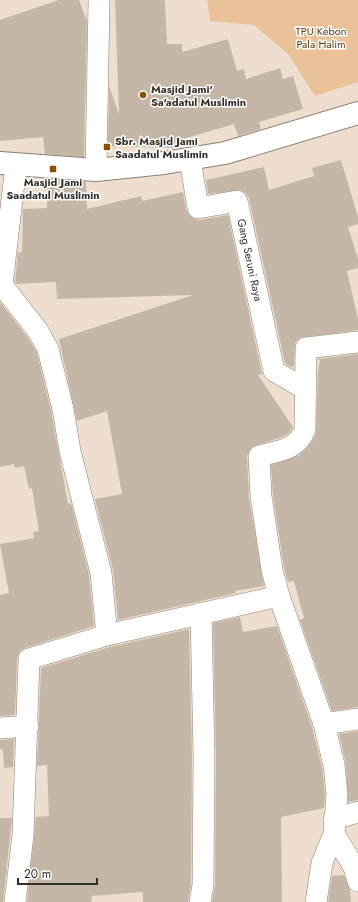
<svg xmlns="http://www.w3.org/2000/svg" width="358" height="902" viewBox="0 0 358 902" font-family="Jost,sans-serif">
<rect width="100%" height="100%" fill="#eddecf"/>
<path fill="#ebc297" d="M207 0H358V82L315 96 288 54 254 25 210 21Z"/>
<g fill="#c5b7a8">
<path d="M59 0H79L87 21 84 157 45 154 43 137 0 141V20Z"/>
<path d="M115 0H165L167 44H182V52L228 39 237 71 244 69 246 79 280 68 283 79 293 76 303 109 259 122 261 129 238 136 234 124 180 140V148L108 146 109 86 119 114Z"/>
<path d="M341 160 358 217V224L348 227 358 259V268L347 271 358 319V330L300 338 295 343 294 366 291 367 285 363 249 198 246 193 241 190 208 194 206 180 264 167 269 190 314 176 312 168Z"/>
<path d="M47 179 86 182 87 209 141 196 142 201 183 192 186 210 189 215 194 219 200 220 228 215 262 374 258 375 293 427 289 433 282 437 252 447 247 456 249 498 264 586 235 591 236 593 118 620 113 570 95 499 122 494 107 411 77 421 59 339 193 295 57 299 56 282 16 284 15 281 18 253 22 252 23 209 47 208Z"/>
<path d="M0 302 28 338 37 353 51 411 68 504 71 503 89 575 94 626 25 648 20 651 17 659 15 715 0 716V595L9 593 0 544 34 538 33 532 39 531 32 488 29 489 24 466 15 468 14 464 0 467Z"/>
<path d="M358 354V707L332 711 300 620 304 618 294 581 288 582 284 568 273 495 271 465 300 455 311 443 316 434 318 371 320 360H318V359Z"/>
<path d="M240 617 243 632 277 626 312 727 322 767 325 794 324 808 281 817 282 902H212L215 885 216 756 213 623Z"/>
<path d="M189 629 192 756 191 884 188 902H143V892L92 896 91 902H27L36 817 49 816 47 765 37 766 41 668 110 647Z"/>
<path d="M358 731V800L348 802 346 764 339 734Z"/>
<path d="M14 739 13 767 4 768 3 749H0V740Z"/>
<path d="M0 818H12L3 902H0Z"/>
<path d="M344 875 350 890 351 902H328L332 876Z"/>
</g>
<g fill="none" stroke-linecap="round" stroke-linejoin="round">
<g stroke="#8d7f72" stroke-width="22">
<g id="minor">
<path d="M190 159 198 208 237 201 274 371 305 389"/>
<path d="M96 170 99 0"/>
<path d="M2 285 38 331 48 349 63 409 70 451 101 573 107 635"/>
<path d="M0 287 2 285 16 165"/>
<path d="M358 342 306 348 305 429C298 450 278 451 259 456L261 496 272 570 279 596 324 724 358 719"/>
<path d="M324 724 334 765 337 794 334 834 354 867 358 881"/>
<path d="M0 728 28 726"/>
<path d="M334 819 358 812"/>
<path d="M15 902 23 835 29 659 107 635 279 596"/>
<path d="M200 902 203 885 204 756 201 613"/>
<path d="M316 902 322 863 334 834"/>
</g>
</g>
<g stroke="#8d7f72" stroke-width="24">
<path id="tertiary" d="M0 163 96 170 164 163 225 153 358 113"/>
</g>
<use href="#minor" stroke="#fff" stroke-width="21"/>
<use href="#tertiary" stroke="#fff" stroke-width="22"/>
</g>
<g fill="#865100" stroke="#fff" stroke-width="1.5">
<circle cx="143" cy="95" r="4"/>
<rect x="103" y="143" width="8" height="8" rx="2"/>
<rect x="49" y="165" width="8" height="8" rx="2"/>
</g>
<g text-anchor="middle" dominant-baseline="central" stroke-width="3" stroke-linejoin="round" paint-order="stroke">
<g font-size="11" fill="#553816" stroke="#fff">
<text x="321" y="31">TPU Kebon<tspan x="321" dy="13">Pala Halim</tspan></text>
</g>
<g font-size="11" font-weight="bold" fill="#342e29" stroke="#fff" text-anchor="start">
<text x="151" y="89">Masjid Jami'<tspan x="151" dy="13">Sa'adatul Muslimin</tspan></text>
<text x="115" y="141">Sbr. Masjid Jami<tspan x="115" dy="13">Saadatul Muslimin</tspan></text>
<text x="53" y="182" text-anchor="middle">Masjid Jami<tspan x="53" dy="13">Saadatul Muslimin</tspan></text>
</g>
<g font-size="11" fill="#342e29" stroke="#fff">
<text transform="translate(250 260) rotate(78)">Gang Seruni Raya</text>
</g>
</g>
<path d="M18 878v6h79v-6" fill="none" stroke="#342e29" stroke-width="2"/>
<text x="24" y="878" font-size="12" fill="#342e29" stroke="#ffffff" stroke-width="3" paint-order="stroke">20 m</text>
</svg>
